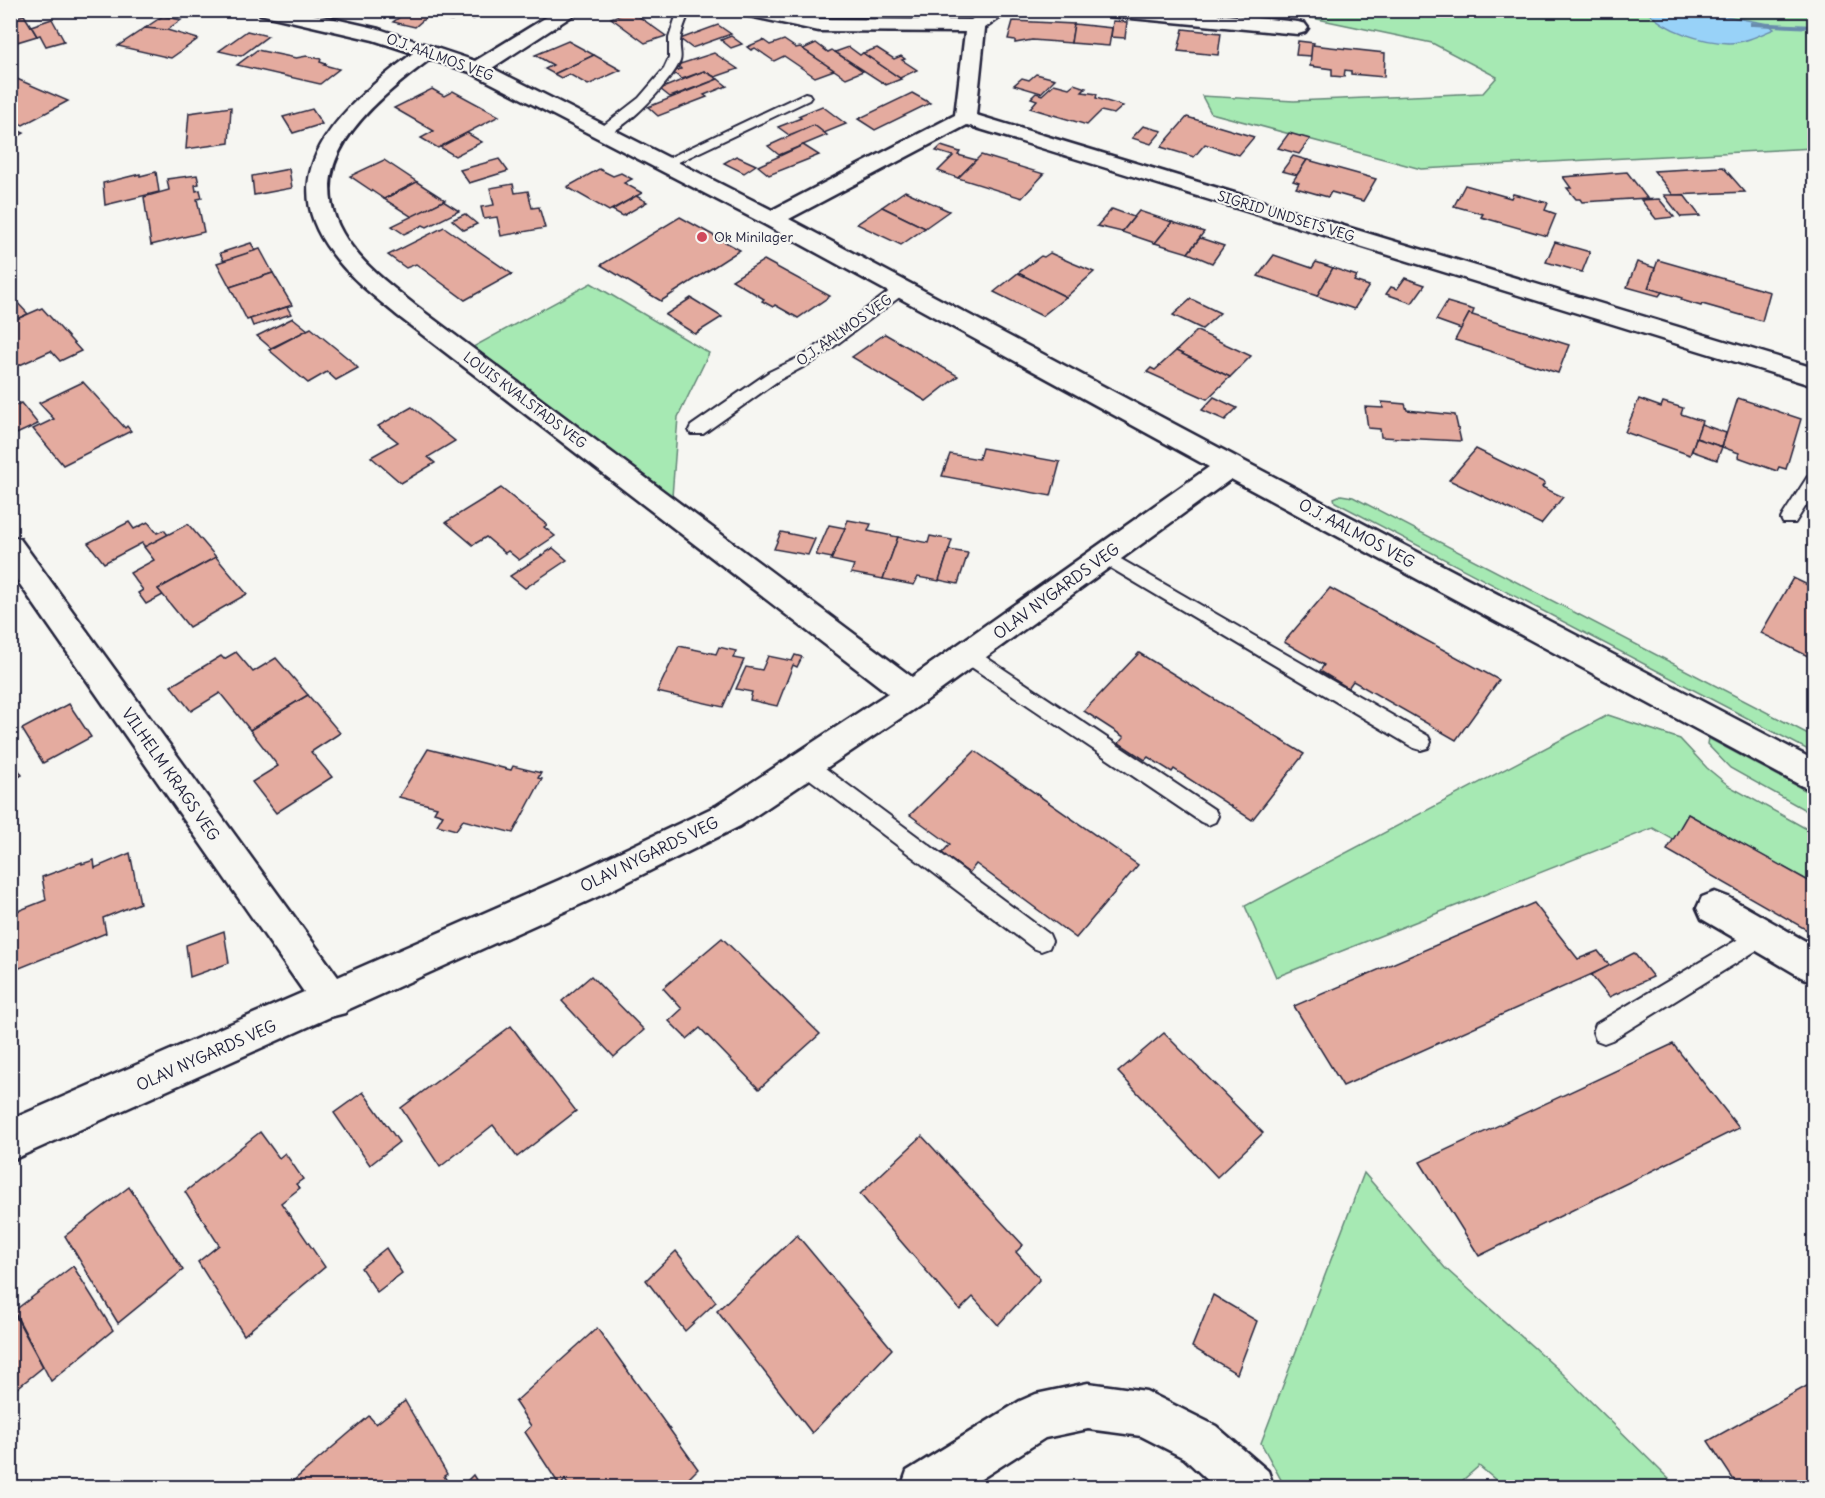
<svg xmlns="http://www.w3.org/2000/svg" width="1825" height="1498" viewBox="0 0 1825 1498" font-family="Delius,sans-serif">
<rect width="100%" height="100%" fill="#f6f6f2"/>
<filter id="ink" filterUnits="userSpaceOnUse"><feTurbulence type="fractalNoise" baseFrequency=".0167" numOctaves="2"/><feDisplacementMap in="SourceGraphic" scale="12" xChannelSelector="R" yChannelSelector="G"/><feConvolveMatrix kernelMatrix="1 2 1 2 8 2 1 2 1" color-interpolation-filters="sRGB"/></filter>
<g filter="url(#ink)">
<g fill="#a6e9b3" stroke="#648677" stroke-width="1.5">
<path d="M1226 11H1814V148L1421 169 1211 113 1202 96 1294 101 1483 93 1497 77 1432 43 1308 17Z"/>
<path d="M591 283 709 353 678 417 672 497 473 347Z"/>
<path d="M1341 495 1353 497 1814 737V753L1335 502 1334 498Z"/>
<path d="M1608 715 1680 739 1707 768 1729 786 1814 833V884L1688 814 1674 840 1653 828 1276 977 1245 906Z"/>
<path d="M1708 738 1814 795V815L1730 768 1707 744Z"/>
<path d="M1364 1173 1445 1268 1561 1372 1677 1487H1504L1479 1466 1455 1487H1285L1261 1443Z"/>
</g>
<path fill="#98d2f8" stroke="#698cac" stroke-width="1.5" d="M1647 11H1700L1768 24 1774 29C1760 35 1744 43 1729 43 1702 42 1665 31 1647 11Z"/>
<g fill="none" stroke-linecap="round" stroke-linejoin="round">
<path fill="#698cac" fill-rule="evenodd" d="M1750 22 1814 25V29L1753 26H1750Z"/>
</g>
<g fill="#e4ab9f" stroke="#22223b" stroke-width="1.5">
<path d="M410 10H421L431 13 415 27 393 22Z"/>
<path d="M439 10H480L474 19 454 17 452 21 438 19 440 16H435Z"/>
<path d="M631 11 666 36 645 43 611 18Z"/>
<path d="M24 15 37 36 17 42 10 31V19Z"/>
<path d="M163 16 181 20 165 31 145 28Z"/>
<path d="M52 19 64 41 46 46 40 35 37 36 31 26Z"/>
<path d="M1013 21 1074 24 1071 43 1032 40 1015 43V40L1008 39Z"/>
<path d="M1113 21 1127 22 1125 38 1111 37Z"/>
<path d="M1074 24 1112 28 1109 46 1071 43Z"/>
<path d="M718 25 731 34 692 48 680 39Z"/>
<path d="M145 28 167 30 198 39 171 58 118 46Z"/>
<path d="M1183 29 1221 33 1218 55 1178 51Z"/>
<path d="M247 31 268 36 241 56 219 51Z"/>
<path d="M731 36 742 44 731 48 721 40Z"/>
<path d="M763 40 770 45 784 40 796 48 800 47 834 70 815 77 784 56 774 61 755 48 751 50 747 47Z"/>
<path d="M568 41 594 55 554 74 545 69 553 65 535 55Z"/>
<path d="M1298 41 1314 43 1311 56 1296 55Z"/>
<path d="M816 43 828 52 832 50 863 71 846 78 803 49Z"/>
<path d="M1312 45 1385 53 1384 77 1351 74V71L1345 70 1344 77 1332 76V69L1310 66Z"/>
<path d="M849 47 860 55 863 53 901 79 886 85 835 52Z"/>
<path d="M877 48 894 59 901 56 905 59 902 60 917 70 900 78 863 53Z"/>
<path d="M257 50 296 58 307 56 321 59 320 62 326 64 324 65 339 69 320 84 237 65Z"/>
<path d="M714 53 738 69 715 77 704 71 682 79 672 72 681 69 677 65Z"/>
<path d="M594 55 621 70 588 85 569 74 561 78 554 74Z"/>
<path d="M704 71 718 79 670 97 660 89Z"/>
<path d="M1036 74 1055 79 1041 93 1014 85 1022 78 1029 80Z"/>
<path d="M17 79 68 101 23 125 10 119V82Z"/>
<path d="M718 79 727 86 704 95 707 97 658 116 648 107Z"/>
<path d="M1054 84 1069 88 1074 84 1086 88 1082 92 1097 94 1096 98 1123 106 1114 114 1101 111 1087 125 1030 108 1037 100 1031 98 1036 93 1042 95Z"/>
<path d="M432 89 444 96 453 91 499 116 438 148 421 138 434 131 394 108Z"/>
<path d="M912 93 930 103 875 130 858 119Z"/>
<path d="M822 106 846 124 824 133 814 125 789 135 778 127 801 118 798 116Z"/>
<path d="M231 107 229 143 186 149 189 113Z"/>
<path d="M312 109 322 124 293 133 283 117Z"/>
<path d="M1187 117 1254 137 1239 155 1205 144 1194 157 1161 147Z"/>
<path d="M814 125 827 135 779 155 768 146Z"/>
<path d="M1143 126 1162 131 1151 144 1132 138Z"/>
<path d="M10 127 24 133 10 141Z"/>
<path d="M467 133 482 142 455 156 440 147Z"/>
<path d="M1289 133 1310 139 1299 154 1278 148Z"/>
<path d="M803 145 819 155 769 175 758 166Z"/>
<path d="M941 146 960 152 958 155 976 160 958 178 938 171 953 156 936 151Z"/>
<path d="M981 155 1044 174 1022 198 958 178Z"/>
<path d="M736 156 756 165 744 173 724 163Z"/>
<path d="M1293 156 1307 160 1297 175 1282 171Z"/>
<path d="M499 159 508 171 469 183 460 170Z"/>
<path d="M384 160 417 182 384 199 350 176Z"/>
<path d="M1307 160H1308L1376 179 1363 201 1331 192 1328 197 1296 188 1299 183 1293 181Z"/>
<path d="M1723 167 1745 192 1673 195 1654 171Z"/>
<path d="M289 169 292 188 254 195 252 176Z"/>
<path d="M599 169 613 176 621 173 632 179 624 183 642 193 609 211 567 187Z"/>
<path d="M156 172 159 192 105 205 103 183 140 174V176Z"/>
<path d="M1627 172 1647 198 1582 202 1580 199H1576L1567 188H1571L1563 177Z"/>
<path d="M197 175 199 184 195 185 196 191 200 190 202 198 197 199 204 232 151 245 144 197 169 190 167 179Z"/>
<path d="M417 182 445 200 412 217 384 199Z"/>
<path d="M513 184 515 193 528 191 532 208 539 207 545 228 501 236 497 217 484 219 481 207 494 205 490 188Z"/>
<path d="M1465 185 1511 198 1513 194 1548 203 1545 210 1556 214 1547 236 1481 217 1483 214 1454 206Z"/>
<path d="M905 191 949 211 925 228 882 207Z"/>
<path d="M1664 195H1684L1700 216 1681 217Z"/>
<path d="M636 196 647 202 623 216 612 210Z"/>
<path d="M1659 199 1674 217 1656 219 1641 200Z"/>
<path d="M443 201 459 211 427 227 423 225 404 234 392 226Z"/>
<path d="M882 207 925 228 901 245 857 224Z"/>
<path d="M1112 209 1134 217 1122 232 1097 226Z"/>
<path d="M1139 211 1172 222 1155 243 1122 232Z"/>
<path d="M465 214 477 224 464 230 452 220Z"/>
<path d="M680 217 740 250 661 301 601 265Z"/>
<path d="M1172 222 1204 232 1188 253 1155 243Z"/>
<path d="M444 227 512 274 465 300 416 264 406 268 388 255Z"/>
<path d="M1200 238 1224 246 1212 263 1188 253Z"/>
<path d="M1555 242 1590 252 1582 272 1546 262Z"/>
<path d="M251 243 256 251 224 261 220 253Z"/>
<path d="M260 249 273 273 230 287 217 263Z"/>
<path d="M1050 253 1070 262 1094 272 1066 297 1018 273 1041 256 1044 257Z"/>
<path d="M1274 255 1312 268 1316 262 1333 268 1317 296 1258 276Z"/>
<path d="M764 260 830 296 798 318 775 305 773 307 762 301 764 299 732 280Z"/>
<path d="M1658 260 1770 292 1762 321 1702 304 1701 306 1681 300 1682 298 1648 288Z"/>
<path d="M1637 262 1655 268 1648 288 1662 292 1659 296 1627 287Z"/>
<path d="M1333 268 1357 276 1354 281 1369 286 1354 309 1317 296Z"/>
<path d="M273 273 292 305 247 320 230 287Z"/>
<path d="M1018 273 1066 297 1042 316 994 292Z"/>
<path d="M1405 278 1425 285 1412 303 1386 294 1391 287 1397 289Z"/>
<path d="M691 298 722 317 695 334 665 315Z"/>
<path d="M14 299 28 314 10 322V300Z"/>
<path d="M1191 299 1220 313 1202 329 1173 315Z"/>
<path d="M1447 302 1474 310 1472 315 1469 314 1461 329 1436 320Z"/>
<path d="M287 307 291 314 253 326 250 319Z"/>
<path d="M42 308 81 351 60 361 51 351 13 368 10 365V322Z"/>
<path d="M1469 314 1569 345 1558 373 1455 340Z"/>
<path d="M293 318 308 330 271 348 257 336Z"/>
<path d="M311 328 350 360 358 368 336 380 327 372 308 383 269 350Z"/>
<path d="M1197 331 1251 356 1230 377 1176 351Z"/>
<path d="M885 334 958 376 926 401 852 357Z"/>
<path d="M1176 351 1230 377 1207 399 1147 372 1151 368 1155 370Z"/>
<path d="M83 382 125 428 127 426 131 431 63 465 33 429 54 419 39 403Z"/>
<path d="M1214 397 1237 408 1225 420 1202 410Z"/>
<path d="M1738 398 1801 419 1786 469 1779 467 1777 471 1738 457 1739 453 1722 447Z"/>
<path d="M1639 399 1661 407 1663 402 1683 408 1681 414 1702 421 1690 455 1625 432Z"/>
<path d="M1382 402 1405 404 1407 410 1455 415 1461 441 1381 437 1380 429 1368 428 1365 407 1383 408Z"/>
<path d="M21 403 38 424 10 437V408Z"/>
<path d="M412 407 455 441 428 457 435 463 401 483 371 457 398 442 378 426Z"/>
<path d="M1701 424 1726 433 1722 447 1696 438Z"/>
<path d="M1696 438 1722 447 1717 460 1692 451Z"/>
<path d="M982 448 1060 462 1051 496 942 476 950 454 979 459Z"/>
<path d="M1476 449 1545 483 1542 487 1563 497 1541 524 1449 480Z"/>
<path d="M501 488 547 525 544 527 555 536 519 560 508 551 505 553 486 537 473 545 446 522Z"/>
<path d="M848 520 871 524 868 531 898 537 883 579 851 573 854 565 831 560Z"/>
<path d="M129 522 134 529 148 522 157 533 164 530 168 535 145 547 142 543 104 563 88 543Z"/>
<path d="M188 524 216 557 158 589 163 595 146 604 138 593 143 590 130 573 154 560 144 547Z"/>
<path d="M829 525 845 528 832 558 816 555Z"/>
<path d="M781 532 815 539 808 555 774 549Z"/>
<path d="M930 536 952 540 939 581 918 577 914 585 883 579 898 537 928 543Z"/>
<path d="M553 548 567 560 525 588 510 576Z"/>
<path d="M949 550 968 553 958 584 939 580Z"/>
<path d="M216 557 247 594 189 627 158 589Z"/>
<path d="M1793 578 1814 588V659L1761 633Z"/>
<path d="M1330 588 1499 680 1456 740 1353 681 1348 688 1320 671 1324 665 1284 642Z"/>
<path d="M679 646 716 654 719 647 736 651 733 658 744 660 723 707 657 692Z"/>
<path d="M236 652 253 672 276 658 308 695 250 730 220 693 191 711 171 686 221 656 224 659Z"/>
<path d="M1139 653 1304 754 1252 820 1174 769 1172 772 1148 757 1145 760 1119 743 1124 737 1084 711Z"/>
<path d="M795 655 802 657 797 667 793 665 777 706 750 700 752 692 736 689 746 667 762 670 768 656 792 661Z"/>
<path d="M308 695 340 733 311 752 332 777 276 813 252 782 278 766 250 730Z"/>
<path d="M69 704 91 737 43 763 22 729Z"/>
<path d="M428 749 511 770 513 766 541 773 538 778 542 779 513 833 463 820 456 830 437 825 443 815 434 812 437 807 399 797Z"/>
<path d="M975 751 1138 865 1076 938 976 864 969 873 942 853 950 844 910 815Z"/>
<path d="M10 757 22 775 10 782Z"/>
<path d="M1688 814 1814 884V934L1667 850Z"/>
<path d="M130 853 140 903 103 918 106 933 10 972V914L46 900 42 877 82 862V864L94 860 95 868Z"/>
<path d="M1534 903 1578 959 1598 951 1610 966 1343 1086 1294 1006Z"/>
<path d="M224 931 229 963 190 977 186 945Z"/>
<path d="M722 938 820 1034 759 1089 700 1028 687 1039 669 1021 682 1009 663 988Z"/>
<path d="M1634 953 1653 977 1609 997 1591 975Z"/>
<path d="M591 976 644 1030 614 1057 562 1001Z"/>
<path d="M511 1026 576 1111 517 1157 493 1125 440 1167 401 1108Z"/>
<path d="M1164 1033 1263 1133 1217 1177 1118 1072Z"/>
<path d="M1673 1044 1739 1128 1479 1256 1420 1162Z"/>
<path d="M363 1092 399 1142 370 1165 334 1113Z"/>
<path d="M260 1132 279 1158 285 1153 303 1179 296 1184 300 1188 281 1203 325 1267 244 1335 198 1262 219 1245 185 1192Z"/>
<path d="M922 1136 1023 1245 1016 1252 1040 1279 998 1325 973 1297 960 1310 860 1194Z"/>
<path d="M129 1187 183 1270 118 1323 65 1236Z"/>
<path d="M797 1235 892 1349 812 1433 717 1311Z"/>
<path d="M386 1248 402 1273 377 1292 361 1268Z"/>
<path d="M676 1251 716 1302 685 1331 646 1280Z"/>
<path d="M73 1266 113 1330 51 1381 14 1311Z"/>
<path d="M1213 1295 1257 1321 1237 1374 1192 1347Z"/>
<path d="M10 1306 43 1367 10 1394Z"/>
<path d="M597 1328 698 1469 679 1488H570L565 1480 560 1486 525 1432 531 1426 515 1402Z"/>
<path d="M1814 1382V1488H1739L1708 1441Z"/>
<path d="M405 1401 447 1474 444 1476 451 1488H285L369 1416 376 1424Z"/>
<path d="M473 1475 481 1488H460Z"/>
</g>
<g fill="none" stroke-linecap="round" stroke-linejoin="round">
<g stroke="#22223b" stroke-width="4">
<g id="service">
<path d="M678 10H690C686 21 681 31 680 42 679 49 682 55 680 61 673 80 619 139 599 135L597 132 599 129 639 98 664 69 669 58V38Z"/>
<path d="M805 93 809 94 811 97 809 100 668 167 663 168 656 164Z"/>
<path d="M900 286 905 287 907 290 905 293 816 360 779 380 703 434H691L689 430 691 426 769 372 806 354 895 287Z"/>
<path d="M1814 474V493L1795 523H1783L1781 519 1783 515 1808 476Z"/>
<path d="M1105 550 1428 736 1431 742 1428 748 1421 750 1414 748 1099 561 1096 556 1099 551Z"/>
<path d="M968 648 975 650 1215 810 1218 816 1215 822 1208 825 1201 822 961 660 959 655 961 650Z"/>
<path d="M806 757 813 759 1049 934 1052 941 1049 948 1041 951 1033 948 799 771 796 765 799 759Z"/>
<path d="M1762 925 1770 928 1773 935 1770 942 1612 1040 1604 1043 1596 1040 1593 1032 1596 1024Z"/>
</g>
</g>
<g stroke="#22223b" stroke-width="5">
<g id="minor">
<path d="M258 10H295L379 29 475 61 558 10H581L492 68 772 210 955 115 965 32 819 31 740 14 738 10H777L819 19 971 20 984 10H1011L985 28 976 115 1814 368V386L967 125 789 219 1240 459 1814 760V790L1802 786 1231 479 923 703 740 826 599 896 347 1010 345 1013 330 1017 10 1161V1120L304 992 10 570V536L20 539 338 977 573 874 716 806 888 693 398 316C375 297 350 278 332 253 267 169 349 102 413 53L373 40 260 14ZM430 59 470 72 764 224 1209 467 912 677 416 306C394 288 369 270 352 247 291 167 371 104 430 59Z"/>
<path d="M1101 10H1176L1298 22 1305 24 1308 28 1305 32 1298 34 1110 16 1103 14Z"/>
<path d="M1715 892 1728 897 1814 946V982L1801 977 1702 919 1697 908 1702 897Z"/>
<path d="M1088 1383 1146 1391 1216 1426 1268 1471 1274 1488H1216L1184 1458 1141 1436 1088 1429 1045 1438 967 1488H901L907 1471 1020 1401 1036 1394Z"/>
</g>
</g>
<use href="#service" fill="#f6f6f2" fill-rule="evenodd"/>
<use href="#minor" fill="#f6f6f2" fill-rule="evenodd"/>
</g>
</g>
<circle fill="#d1495b" stroke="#f6f6f2" stroke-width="2" cx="702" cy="237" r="6"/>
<g text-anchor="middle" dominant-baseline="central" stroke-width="4.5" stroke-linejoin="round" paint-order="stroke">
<g font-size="14" fill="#22223b" stroke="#f6f6f2">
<text transform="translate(440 57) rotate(20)">O.J. AALMOS VEG</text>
<text transform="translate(1286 216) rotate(17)">SIGRID UNDSETS VEG</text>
<text transform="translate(844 330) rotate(-35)">O.J. AALMOS VEG</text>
<text transform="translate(525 400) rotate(37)">LOUIS KVALSTADS VEG</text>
</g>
<g font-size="14" fill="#22223b" stroke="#f6f6f2" text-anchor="start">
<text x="714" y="237">Ok Minilager</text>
</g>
<g font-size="16" fill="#22223b" stroke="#f6f6f2">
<text transform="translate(1357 533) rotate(28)">O.J. AALMOS VEG</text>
<text transform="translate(1056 591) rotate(-36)">OLAV NYGARDS VEG</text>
<text transform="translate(171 774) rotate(55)">VILHELM KRAGS VEG</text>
<text transform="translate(649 854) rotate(-26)">OLAV NYGARDS VEG</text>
<text transform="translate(206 1055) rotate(-24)">OLAV NYGARDS VEG</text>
</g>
</g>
<rect width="1825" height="1498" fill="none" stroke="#f6f6f2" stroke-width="36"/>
<rect x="18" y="18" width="1789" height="1462" fill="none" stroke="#22223b" stroke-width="2" filter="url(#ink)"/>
</svg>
